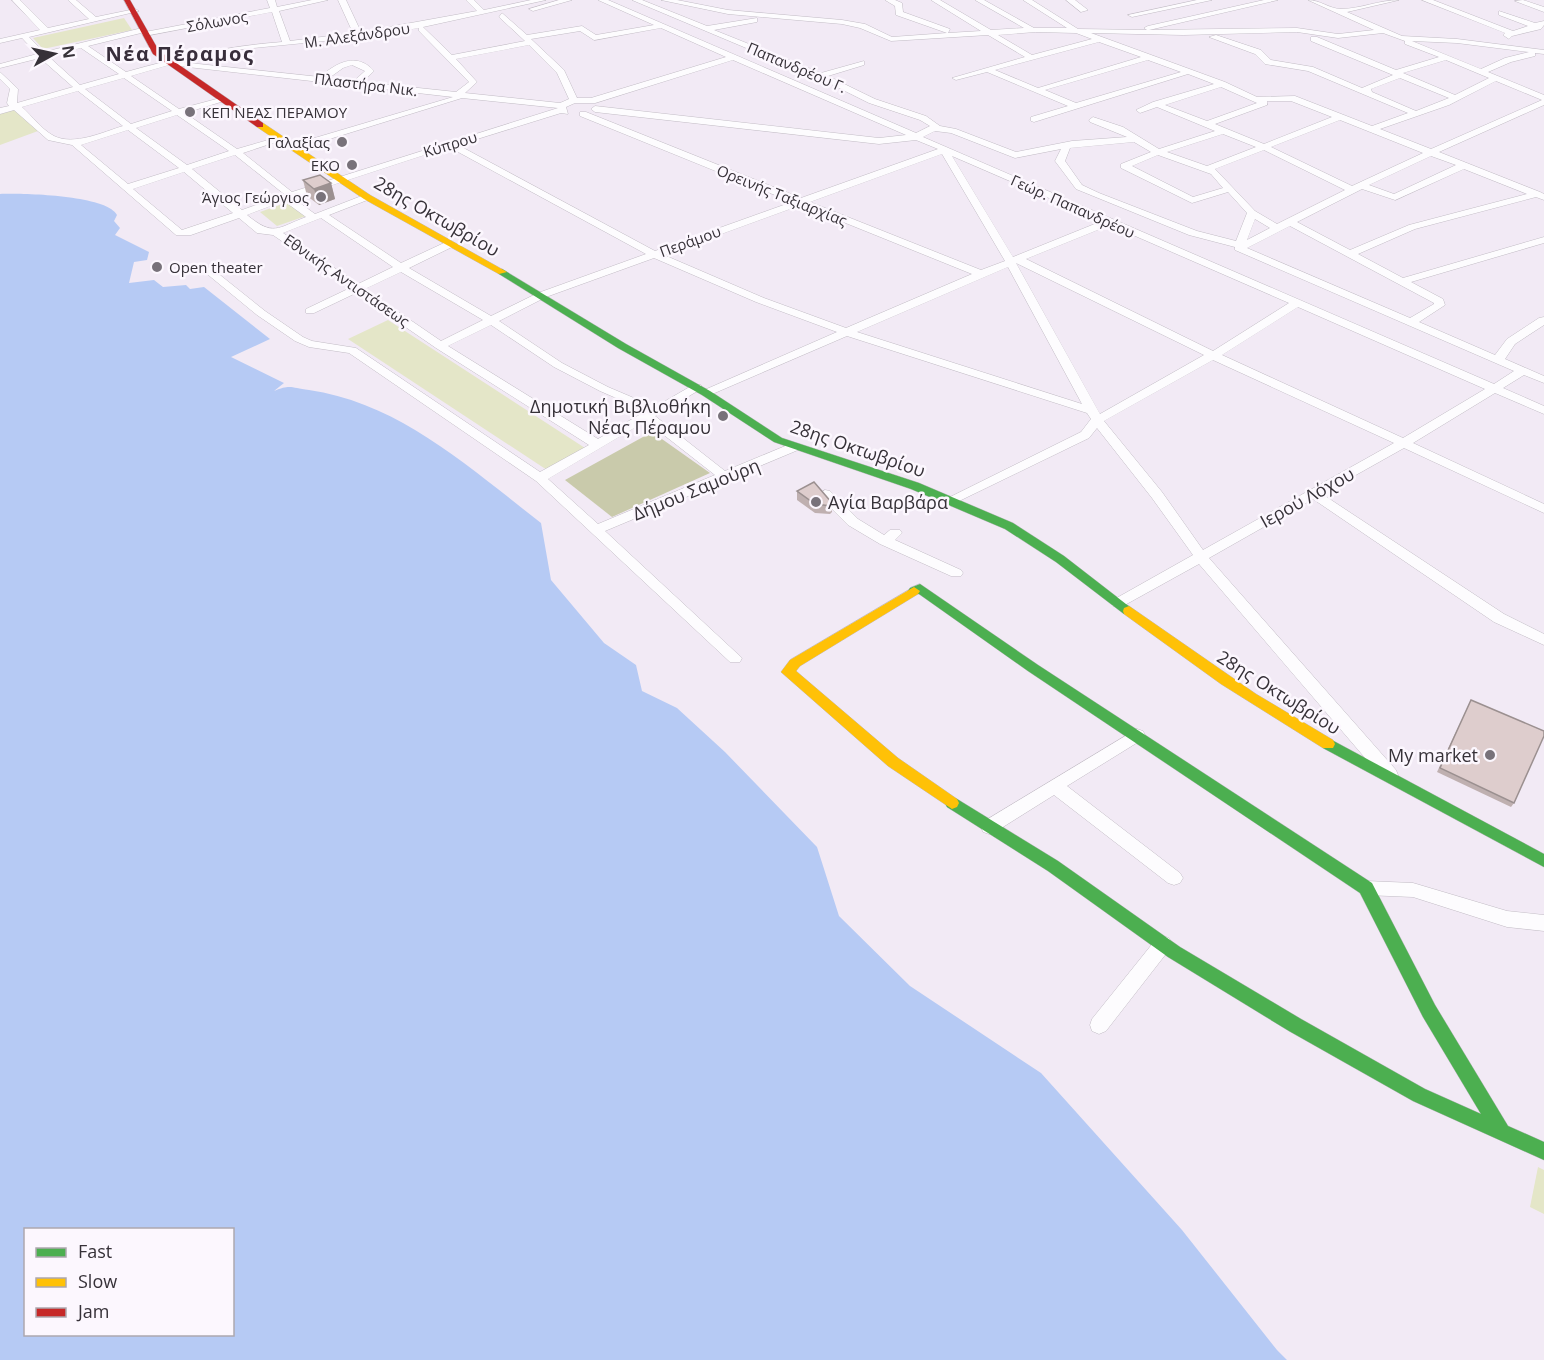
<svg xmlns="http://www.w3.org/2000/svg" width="1544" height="1360" viewBox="0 0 1544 1360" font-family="'Open Sans',sans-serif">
<rect width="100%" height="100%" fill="#f2eaf5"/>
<g fill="#e4e6c8">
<path d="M124 18 132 30 43 49 33 38Z"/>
<path d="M16 106 38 131 0 145V111Z"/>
<path d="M288 202 306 216 277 226 260 212Z"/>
<path d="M388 320 585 448 547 470 348 339Z"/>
<path d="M1538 1167 1544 1170V1214L1530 1207Z"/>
</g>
<path fill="#c9caab" d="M652 432 710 473 612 517 565 480Z"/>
<path fill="#b6caf4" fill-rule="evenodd" d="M0 194C21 193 107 195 117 215L114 221 120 228 115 235 149 252 147 260 134 262 129 283 154 280 163 287 186 285 190 289 204 287 270 339 231 357 284 383 274 391C291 384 291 388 309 390 400 403 471 469 541 523L551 580 604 643 636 665 642 691 677 708 725 752 817 847 839 916 910 986 1041 1073 1182 1230 1277 1350 1287 1360H0ZM26 1230H232V1334H26Z"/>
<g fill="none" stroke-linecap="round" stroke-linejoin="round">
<g stroke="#c2bcc5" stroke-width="1">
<g id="street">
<path d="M12 0H20L48 28 89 19 68 0H76L96 17 135 9 139 11 29 37 44 52 142 28 145 32 270 8 267 0H275L277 7 312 0H328L279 11 290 41 353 33 338 0H346L361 32 477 11 466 0H474L484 10 531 0H546L423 27 452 55 525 41 499 17 502 13 527 35 582 26 596 35 654 25 598 0H608L916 133 930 126 920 120 869 103 827 82 632 0H642L707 26 757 18V22L714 30 821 73 864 61V65L828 76 875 99 926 116 940 126 956 129 1016 152 1072 141 1127 137 1090 122 1089 120 1093 117 1123 127 1159 149 1215 131 1157 107 1140 113 1136 110 1153 102 1214 84 1188 74 1034 122 1031 121V117L1068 106 987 72 956 80 952 78 1025 57 988 35 891 41 860 28 842 24 728 14 661 0H677L728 10 842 20 865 24 892 37 947 33 896 15 895 6 885 0H895L902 3 903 12 950 29 948 33 981 31 931 0H940L991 30 1024 28 975 0H984L1034 28H1067L1023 0H1032L1078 29 1147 30 1144 28 1148 26 1264 0H1278L1149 30 1297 28 1338 34 1374 30 1308 0C1320 0 1330 9 1341 9 1360 9 1379 0 1399 0L1347 12 1402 36 1457 39 1544 50V54L1535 53V56L1511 62 1488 72 1544 95V105L1439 152 1540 192 1544 194V200L1536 197 1415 229 1358 254 1403 278 1544 237V243L1411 282 1443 299 1445 305 1419 322 1495 355 1507 339 1539 318 1544 317V325L1515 344 1505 359 1544 376V383L1524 375 1503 388 1544 406V414L1495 393 1413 443 1544 504V513L1404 448 1322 494 1504 614 1544 634V645L1494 622 1313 499 1209 558 1396 770 1398 775 1396 780H1384L1199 564 1123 606H1113L1111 603 1113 600 1193 555 1152 498 1097 428 1089 438 955 503H945L944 500 1081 432 1091 419 1087 413 847 336 710 395H702V391L837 332 756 302 654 258 546 297 499 321 562 363 608 387 655 407 693 385H701V389L655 416 725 471 790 444H798V450L605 531 742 658 740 662H730L536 481 349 353 309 347 295 341 257 315 201 269 210 267 265 311 303 337 312 341 356 348 540 472 589 445 436 348 356 293 314 313H306V309L350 288 273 235 257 233 239 218 191 235H176L72 145 48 140 14 110 0 114V108L9 106 7 103 10 89 0 79V72L18 89 17 103 73 87 40 58 0 68V64L37 54 22 38 0 43V39L40 30ZM272 12 282 42C227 46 179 57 126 72L88 46 141 33 144 36ZM419 28V31L469 82 456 92 362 82 374 71C357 52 337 62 320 77L180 62 243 49 355 38 360 41 364 39 363 37ZM661 28 726 57 591 98H577L564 70 531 39 580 31 594 40ZM1036 32 1076 33 1092 39 1032 55 998 35ZM1297 32 1338 38 1383 33 1405 41V44L1439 57 1396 70 1317 37H1311V41L1393 75 1362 88 1313 67 1271 60 1261 50 1216 35 1209 37 1255 54 1265 64 1308 71 1408 113 1372 126 1295 96 1257 97 1225 82 1091 33 1183 35ZM1412 41 1457 43 1529 52 1505 58 1481 69ZM1099 42 1141 57 1038 88 995 70ZM529 45 557 73 569 99 560 103 465 93 477 82 456 59ZM81 48 119 74 80 85 48 56ZM733 60 906 135 879 138 595 106 591 109 595 112 879 144 916 140 938 149 801 198 586 112H580V116L792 202 655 251 458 145 561 113 568 114 566 107 575 103H595ZM1148 60 1181 72 1076 103 1045 90ZM1446 60 1489 78 1455 95 1403 73ZM176 63 179 66 453 97 291 145 290 147 294 150 462 98 558 108 292 192 243 153 282 140V136L237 149 185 113 224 101V97L179 109 131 76ZM352 65 365 71 354 81 329 78 343 68ZM124 78 172 111 131 124 85 89ZM1400 78 1449 98 1416 111 1372 92 1371 89ZM1496 81 1542 100 1431 149 1380 129 1449 105ZM1221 87 1257 103 1207 121 1165 105ZM78 91 123 126C103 132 74 146 54 136 41 129 32 116 22 107ZM1267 101H1291L1332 117 1264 144 1215 124 1267 105ZM177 115 229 151 187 165 136 128ZM1340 120 1423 153 1352 186 1271 147ZM128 130 179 168 128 184 81 145ZM935 131 951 133 1015 158 1061 149 1055 161 1076 189 1189 235 1235 247V250L1514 371 1494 384 923 137ZM1223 134 1256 147 1207 166 1167 152ZM1134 142 1151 152 1121 164V168L1192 203 1228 192 1247 213 1236 241 1197 231 1099 193 1082 185 1065 161 1070 148ZM449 147 646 254 538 293 491 316 409 268 452 247V243H444L401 263 329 215 370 199V195H364L315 214 293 198ZM1264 150 1345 190 1277 224 1255 211 1215 169ZM942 154 1005 261 981 270 810 202ZM235 155 284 194V195L242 210 192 169ZM1158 155 1211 174 1223 188 1193 197 1132 166ZM952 156 1102 221 1013 257ZM1431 156 1456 165 1394 194 1369 185ZM1464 169 1527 194 1409 225 1350 250 1297 222 1362 189 1395 200ZM184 172 233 213 182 230 133 189ZM284 201 306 217C277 228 274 237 247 215ZM801 205 972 274 846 328 764 298 664 255ZM321 218 393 267 358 284 283 233ZM1255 219 1270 228 1247 240ZM1110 225 1289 303 1213 351 1026 259ZM1290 226 1434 303V304L1410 318 1247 248ZM1016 263 1204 355 1100 414ZM1008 267 1082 404 857 332ZM401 272 483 320 441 341 365 289ZM1298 307 1485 389 1403 438 1222 355ZM491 325 554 367 600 391 646 411 598 439 448 346ZM1213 360 1394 443 1203 550 1162 492 1104 421ZM646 421 715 475 598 524 548 479Z"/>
<path d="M559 0H572L533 11 529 9Z"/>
<path d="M1066 0H1075L1088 10 1081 12Z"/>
<path d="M1197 0H1212L1132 17 1128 15Z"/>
<path d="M1422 0H1433L1513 31 1528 26 1499 15V11L1535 23 1544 21V25L1541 29 1512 36 1509 39 1503 35 1505 33Z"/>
<path d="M1523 0 1544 7V12L1515 1Z"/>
<path d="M825 490 830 491 858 519 884 535 890 530H900L902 533 895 540 961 570 963 573 961 576H951L880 544 848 525 820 497 819 494Z"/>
<path d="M1137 729 1143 731 1145 735 1143 739 1067 786 1180 873 1183 878 1180 883 1174 885 1168 883 1054 795 995 832 989 834 983 832 981 827 983 822Z"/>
<path d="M1366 881 1413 883 1507 911 1544 915V931L1507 927 1413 897 1366 895 1360 893 1357 888 1360 883Z"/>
<path d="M1163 936 1169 938 1172 944 1169 950 1106 1031 1099 1034 1092 1031 1090 1025 1092 1019 1157 938Z"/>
</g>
</g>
<g stroke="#c2bcc5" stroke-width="1">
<g id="fast">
<path d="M502 269 626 344 710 391 782 438 919 483 1013 523 1064 556 1135 611 1134 614H1124L1056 562 1005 529 911 489 774 442 702 395 618 348 499 274 497 272Z"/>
<path d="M920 584 1038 665 1372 883 1435 1005 1508 1126 1544 1142V1160L1413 1101 1289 1031 1168 957 1048 871 947 807 945 803 947 799 952 797 957 799 1058 861 1180 947 1301 1019 1425 1089 1481 1114 1423 1017 1360 893 1028 671 919 594H910L908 591 910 588Z"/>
<path d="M1328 738 1544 854V867L1323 748 1321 744 1323 740Z"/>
</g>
</g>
<g stroke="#c2bcc5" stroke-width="1">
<g id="slow">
<path d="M257 123H263L370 195 507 272 499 274 364 199 257 127Z"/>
<path d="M914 587 920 591 918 594 800 666 796 671 898 758 957 799 959 803 957 807 952 809 888 766 781 672 790 660Z"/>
<path d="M1129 606 1256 694 1333 740 1335 744 1333 748H1323L1221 684 1124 614 1123 611 1124 608Z"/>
</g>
</g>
<g stroke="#c2bcc5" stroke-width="1">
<path id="jam" d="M124 0H130L159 51 263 123V127H257L153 54Z"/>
</g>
<use href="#street" fill="#fdfcfe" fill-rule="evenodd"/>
<use href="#fast" fill="#4caf50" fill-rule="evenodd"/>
<use href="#slow" fill="#ffc107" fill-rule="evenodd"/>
<use href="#jam" fill="#c62828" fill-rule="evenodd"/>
</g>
<g fill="#bfb0b0">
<path d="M303 180 331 183 335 199 319 205 307 196Z"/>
<path d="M797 491 832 503V512L830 514 815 513 797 500Z"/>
<path d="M1471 700 1514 803 1511 807 1437 772Z"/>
</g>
<path fill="#9b9090" d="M331 183 335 199 319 205 314 189Z"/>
<g fill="#decdcd" stroke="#9b9090" stroke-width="1.5">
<path d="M320 175 331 183 314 189 303 180Z"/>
<path d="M814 482 832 503 831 506 815 504 797 491Z"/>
<path d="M1471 700 1544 731V736L1514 803 1440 768Z"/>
</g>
<g fill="#78727a" stroke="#fcf7fe" stroke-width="2">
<circle cx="190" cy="112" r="6"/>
<circle cx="342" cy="142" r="6"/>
<circle cx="352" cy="165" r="6"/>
<circle cx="321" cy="197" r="6"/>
<circle cx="157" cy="267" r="6"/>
<circle cx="723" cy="416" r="6"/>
<circle cx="816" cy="502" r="6"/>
<circle cx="1490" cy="755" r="6"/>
</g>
<g text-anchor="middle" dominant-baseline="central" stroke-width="5" stroke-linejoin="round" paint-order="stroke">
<g font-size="15" fill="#363138" stroke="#fcf7fe">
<text transform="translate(217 21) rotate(-10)">Σόλωνος</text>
<text transform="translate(357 35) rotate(-8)">Μ. Αλεξάνδρου</text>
<text transform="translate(797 67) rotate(23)">Παπανδρέου Γ.</text>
<text transform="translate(366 84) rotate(7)">Πλαστήρα Νικ.</text>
<text transform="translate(450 144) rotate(-17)">Κύπρου</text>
<text transform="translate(782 195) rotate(22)">Ορεινής Ταξιαρχίας</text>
<text transform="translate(1073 206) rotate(24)">Γεώρ. Παπανδρέου</text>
<text transform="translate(690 241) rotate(-20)">Περάμου</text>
<text transform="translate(347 280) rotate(35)">Εθνικής Αντιστάσεως</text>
</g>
<g font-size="15" fill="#363138" stroke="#fcf7fe" text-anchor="end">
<text x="202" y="112" text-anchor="start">ΚΕΠ ΝΕΑΣ ΠΕΡΑΜΟΥ</text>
<text x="330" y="142">Γαλαξίας</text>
<text x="340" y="165">EKO</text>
<text x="309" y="197">Άγιος Γεώργιος</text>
<text x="169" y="267" text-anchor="start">Open theater</text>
</g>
<g font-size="18" fill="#363138" stroke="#fcf7fe">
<text transform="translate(437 216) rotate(30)">28ης Οκτωβρίου</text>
<text transform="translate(858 448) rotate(19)">28ης Οκτωβρίου</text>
<text transform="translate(696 489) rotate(-22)">Δήμου Σαμούρη</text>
<text transform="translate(1307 497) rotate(-29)">Ιερού Λόχου</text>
<text transform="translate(1279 692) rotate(32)">28ης Οκτωβρίου</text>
</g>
<g font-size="18" fill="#363138" stroke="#fcf7fe" text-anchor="end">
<text x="711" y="406">Δημοτική Βιβλιοθήκη<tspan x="711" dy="21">Νέας Πέραμου</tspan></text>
<text x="828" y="502" text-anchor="start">Αγία Βαρβάρα</text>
<text x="1478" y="755">My market</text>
</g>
<g font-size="20" font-weight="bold" letter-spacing="1.5" fill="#382e3b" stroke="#fcf7fe">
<text x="180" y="53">Νέα Πέραμος</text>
</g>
</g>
<rect x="24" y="1228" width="210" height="108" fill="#fcf7fe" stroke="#ada8af" stroke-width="1.5"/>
<rect x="36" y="1248" width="30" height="9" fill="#4caf50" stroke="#ada8af" stroke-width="1.5"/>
<text x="78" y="1258" font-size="18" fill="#363138">Fast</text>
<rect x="36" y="1278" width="30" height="9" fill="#ffc107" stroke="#ada8af" stroke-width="1.5"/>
<text x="78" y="1288" font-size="18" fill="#363138">Slow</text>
<rect x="36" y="1308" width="30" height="9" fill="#c62828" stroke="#ada8af" stroke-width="1.5"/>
<text x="78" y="1318" font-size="18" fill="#363138">Jam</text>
<g transform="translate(54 54) rotate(82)" stroke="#fcf7fe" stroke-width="4.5" paint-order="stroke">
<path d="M0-4.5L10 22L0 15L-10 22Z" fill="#363138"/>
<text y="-9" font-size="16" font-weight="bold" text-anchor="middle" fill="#363138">N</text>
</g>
</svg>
